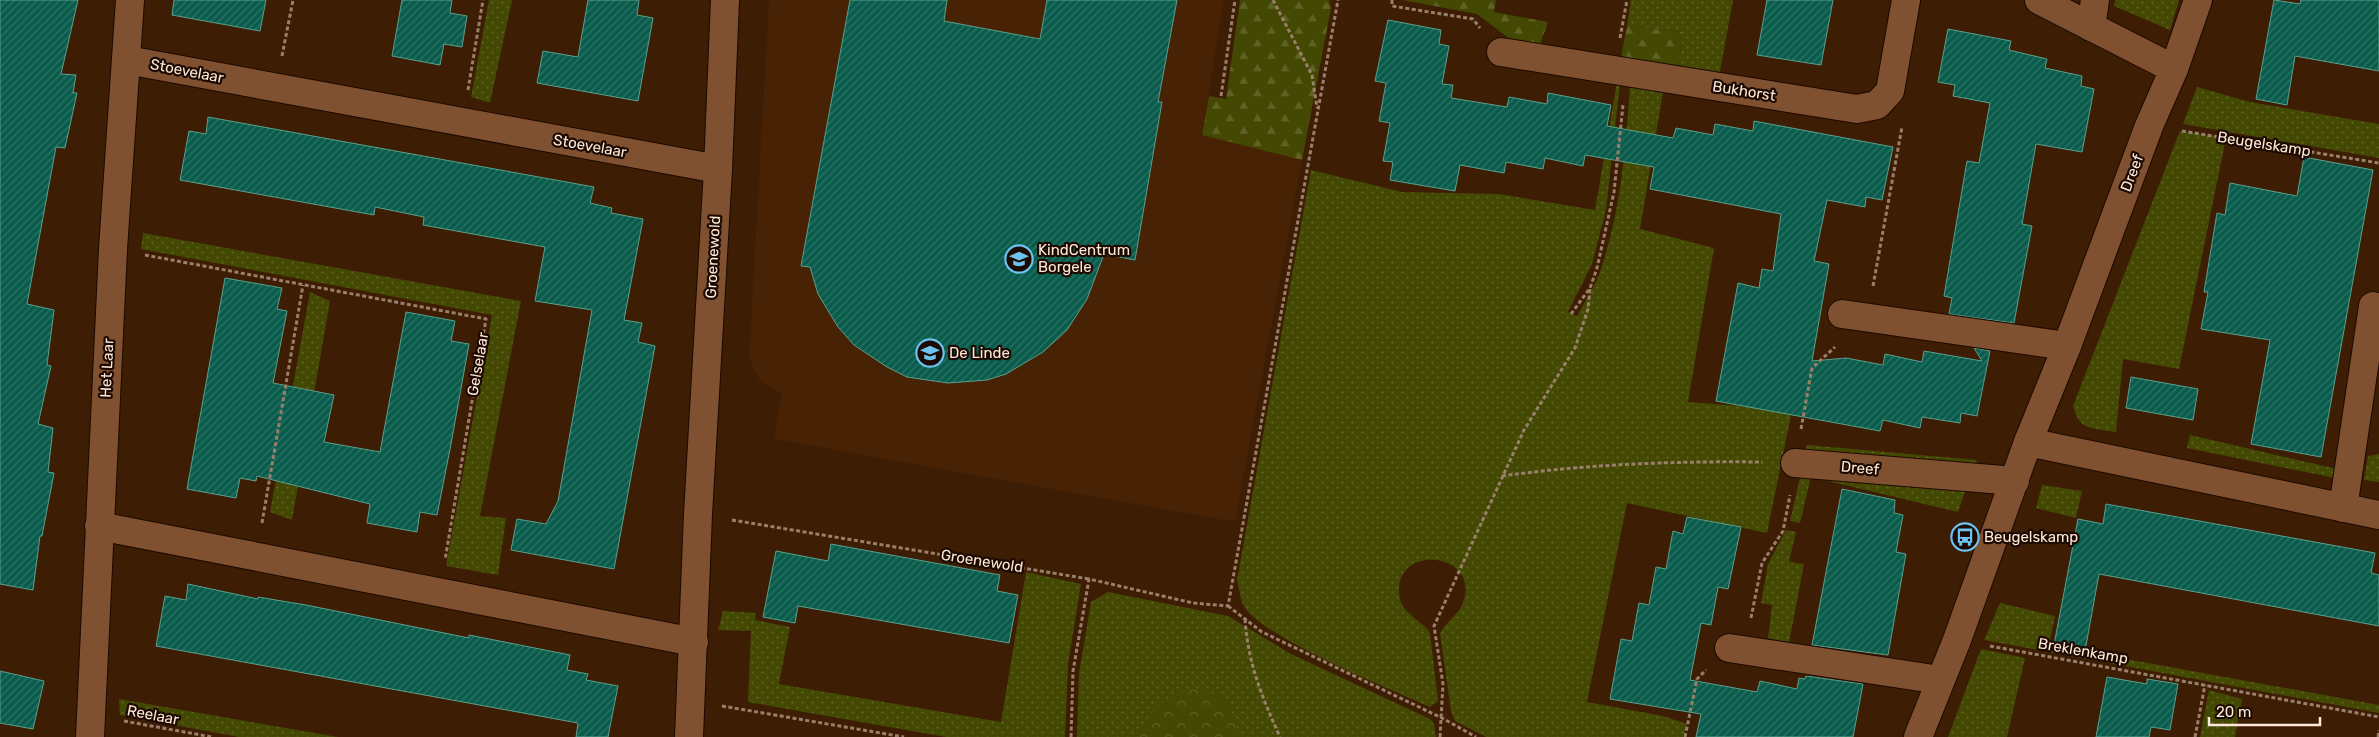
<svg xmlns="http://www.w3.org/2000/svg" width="2379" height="737" viewBox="0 0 2379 737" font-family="Rubik,sans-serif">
<defs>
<pattern id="grass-dots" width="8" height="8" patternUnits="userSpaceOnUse" patternTransform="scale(1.25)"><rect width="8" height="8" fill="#434802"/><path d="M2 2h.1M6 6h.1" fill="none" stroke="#5f6226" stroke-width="1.8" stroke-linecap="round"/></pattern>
<pattern id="forest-firs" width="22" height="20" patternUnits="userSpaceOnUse" patternTransform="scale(1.25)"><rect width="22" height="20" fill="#434802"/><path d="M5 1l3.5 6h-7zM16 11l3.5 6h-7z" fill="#5f6226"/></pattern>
<pattern id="park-crowns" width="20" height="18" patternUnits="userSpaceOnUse" patternTransform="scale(1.25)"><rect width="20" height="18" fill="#434802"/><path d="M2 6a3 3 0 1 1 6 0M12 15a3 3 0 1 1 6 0" fill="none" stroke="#5f6226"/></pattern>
<pattern id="building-hatch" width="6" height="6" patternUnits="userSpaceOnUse" patternTransform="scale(1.25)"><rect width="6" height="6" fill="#095c4c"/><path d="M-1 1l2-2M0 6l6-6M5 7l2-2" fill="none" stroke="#2e7365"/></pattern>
</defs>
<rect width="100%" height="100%" fill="#3d1d04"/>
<path fill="#482204" d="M769 0H1224L1202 134 1302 160 1235 522 774 439 781 393 760 381 749 358Z"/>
<g fill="url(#grass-dots)">
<path d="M489 0H512L490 103 471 97Z"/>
<path d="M1631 0H1733L1719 77 1679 70 1682 32 1627 26Z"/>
<path d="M2115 0H2179L2170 30 2114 6Z"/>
<path d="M1617 82 1620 83 1606 210 1592 264 1568 312 1577 316C1585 301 1596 285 1601 269 1621 210 1626 146 1630 85L1663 92 1640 229 1714 248 1688 402 1792 410 1767 533 1627 503 1587 702 1663 716 1687 724 1683 737H1486L1455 721 1451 711 1440 633C1446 622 1459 614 1463 603 1482 549 1388 543 1400 599 1404 615 1423 621 1430 633L1438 701 1430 707C1392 690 1261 637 1244 606 1240 599 1239 588 1237 580L1311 170 1402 192 1499 194 1595 210Z"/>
<path d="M2197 87 2250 102 2379 124V158L2183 124Z"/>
<path d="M2180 131 2226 138 2179 369 2123 359 2116 432C2093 428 2079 431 2073 406Z"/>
<path d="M143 233 521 301 480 516 506 518 498 575 446 566 492 315 141 249Z"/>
<path d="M310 292 330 301 292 520 270 512Z"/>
<path d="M2190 435 2337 469 2335 478 2187 448Z"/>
<path d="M1807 445 1977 460 1974 469 1803 460Z"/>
<path d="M2379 454V482L2364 480 2368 456Z"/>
<path d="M1802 469 1969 481 1958 512 1811 477 1800 523 1790 521Z"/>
<path d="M2042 485 2082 491 2076 518 2036 508Z"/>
<path d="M1786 530 1796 532 1789 562 1804 564 1789 643 1768 638 1772 605 1761 603 1768 564Z"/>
<path d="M1026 572 1081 584 1068 664 1065 737H946L748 702 751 631 718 630 723 611 756 613 755 620 790 627 779 684 1001 722Z"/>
<path d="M1108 592 1228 616 1291 654 1430 719 1434 724 1436 737H1077L1079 673 1091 602Z"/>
<path d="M2000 603 2055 616 2049 645 2379 705V713L1984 640Z"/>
<path d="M1981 649 2025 658 2007 737H1948Z"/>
<path d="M2209 690 2242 699 2235 737H2200Z"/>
<path d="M119 699 338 737H239L120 715Z"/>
</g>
<g fill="url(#forest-firs)">
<path d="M1240 0H1329L1331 8 1302 160 1202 135 1209 96 1226 99Z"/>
<path d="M1402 0H1496L1494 12 1548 22 1539 47 1510 39 1477 14Z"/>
<path d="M1627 26 1682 32 1679 70 1620 63Z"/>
</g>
<path fill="url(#park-crowns)" d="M1196 689C1228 696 1232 706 1239 737H1138C1151 708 1165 694 1196 689Z"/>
<g fill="url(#building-hatch)" stroke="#5aa08d">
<path d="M0 0H78L61 74 76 75 73 93H77L65 148 56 147 27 304 54 310 47 365 51 366 38 424 53 428 48 472 54 473 42 536H40L33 590 0 584Z"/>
<path d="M174 0H266L260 31 172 15Z"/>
<path d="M402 0H452L450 13 467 16 462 47 444 44 440 65 392 56Z"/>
<path d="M588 0H639L637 15 653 18 638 101 537 83 543 51 578 57Z"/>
<path d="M850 0H947L944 21 1040 39 1047 0H1177L1158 102H1162L1135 260 1104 254 1087 299 1067 330 1043 352 1006 374 987 380 948 383 907 377 887 367 854 345 838 327 818 294 810 267 801 266Z"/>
<path d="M1767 0H1833L1821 65 1757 55Z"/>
<path d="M2274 0 2300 4 2301 0H2379V71L2295 56 2287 105 2256 99Z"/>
<path d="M1388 20 1441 30 1439 44 1449 46 1442 84 1453 85 1451 98 1507 107 1509 97 1547 104 1548 93 1611 105 1607 126 1673 138 1676 128 1713 135 1715 124 1753 131 1754 121 1893 147 1882 200 1866 197 1865 207 1827 200 1814 261 1829 264 1812 361 1846 358 1883 365 1885 354 1922 362 1924 351 1982 361 1974 348 1990 351 1977 416 1961 413 1960 423 1922 417 1920 428 1883 420 1880 431 1716 401 1738 283 1759 288 1762 269 1773 271 1781 214 1650 189 1654 167 1585 155 1583 166 1545 158 1543 169 1506 162 1504 173 1460 165 1455 191 1390 180 1393 162 1383 161 1390 123 1379 121 1386 83 1375 81Z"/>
<path d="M1948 29 2011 41 2009 50 2047 59 2045 68 2082 76 2081 86 2094 89 2082 152 2036 144 2022 224 2032 226 2014 323 1949 314 1952 298 1944 296 1967 161 1979 163 1990 103 1953 96 1955 85 1938 82Z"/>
<path d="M208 117 594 187 590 203 612 208 611 213 643 219 624 320 642 323 638 342 655 346 614 569 511 550 517 519 546 524 558 501 592 310 535 301 545 247 423 225 424 217 375 207 374 215 180 180 189 131 206 134Z"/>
<path d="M2304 157 2373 170 2321 457 2251 444 2270 340 2201 329 2208 292H2204L2217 213 2225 215 2230 183 2297 196Z"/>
<path d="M225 278 282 288 277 309 287 311 273 383 334 395 324 442 380 452 406 312 455 321 451 341 469 344 451 444 437 515 420 512 417 532 367 523 370 504 257 476 256 481 240 478 236 498 187 489Z"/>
<path d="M2131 377 2198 389 2193 420 2126 408Z"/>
<path d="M1842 489 1895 500 1894 513 1903 515 1896 552 1906 554 1888 655 1812 645Z"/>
<path d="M2106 504 2375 553 2371 573 2379 575V626L2099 574 2085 651 2054 645 2078 519 2103 524Z"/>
<path d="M1687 517 1741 527 1728 589 1718 587 1711 625 1701 623 1690 680 1757 692 1760 681 1797 689 1799 678 1805 679 1806 676 1863 684 1853 737H1696L1701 714 1610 699 1621 639 1632 641 1639 603 1649 605 1656 567 1666 569 1673 531 1683 534Z"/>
<path d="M831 544 1000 575 997 591 1018 595 1009 643 798 606 795 623 763 617 776 551 828 561Z"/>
<path d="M188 584 258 599V597L306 605 469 638V635L570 655 567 670 588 674 586 680 618 686 608 737H576L578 723 156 646 165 596 186 600Z"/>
<path d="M0 671 44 681 33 729 0 723Z"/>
<path d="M2107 677 2147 684V679L2178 684 2170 730 2151 727 2149 737H2096Z"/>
</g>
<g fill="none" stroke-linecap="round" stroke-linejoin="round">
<g stroke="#1e0900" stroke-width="30">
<g id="street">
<path d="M2039 0 2174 69"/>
<path d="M2091 27 2095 0"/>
<path d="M1501 52 1857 109 1877 105 1890 91 1906 0"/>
<path d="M127 60 718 169"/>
<path d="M1842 314 2067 346"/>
<path d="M2028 442 2379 515"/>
<path d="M1795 463 2015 481"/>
<path d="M2343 508 2373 306"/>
<path d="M99 526 694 642"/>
<path d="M1729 648 1940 680"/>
<path d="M90 737 113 249 130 0"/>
<path d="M689 737 698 514 718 169 725 0"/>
<path d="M1918 737 1957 640 2028 442 2067 346 2149 126 2174 69 2198 0"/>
</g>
</g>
<g stroke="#9a7f6b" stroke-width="3" stroke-dasharray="4 2.5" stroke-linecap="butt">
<path d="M1273 0 1312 75 1317 108"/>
<path d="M1392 0V6L1473 19 1480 28"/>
<path d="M1620 38 1627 0"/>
<path d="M282 56 293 0"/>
<path d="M468 90 483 0"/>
<path d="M1221 96 1235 0"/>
<path d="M2182 131 2379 163"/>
<path d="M145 255 486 319 445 560"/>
<path d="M1873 286 1902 127"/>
<path d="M1571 314 1590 288 1597 268 1614 192 1623 105"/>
<path d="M1801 429 1812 368 1835 347"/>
<path d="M1502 476C1588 464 1676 461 1762 462"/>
<path d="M732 520 1089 579"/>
<path d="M262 523 303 285"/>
<path d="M1228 606 1262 632 1442 718 1476 737"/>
<path d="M1751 618 1762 563 1783 531 1790 495"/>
<path d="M1245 619C1248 664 1262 697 1280 737"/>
<path d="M1990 646 2379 717"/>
<path d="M722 706 904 737"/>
<path d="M124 721 212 737"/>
<path d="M1071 737 1073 671 1089 579 1193 603 1228 606 1338 0"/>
<path d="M1440 737 1443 684 1434 626 1524 430 1575 348 1588 309 1590 288"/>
<path d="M1685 737 1697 679 1706 670"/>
<path d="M2195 737 2205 685"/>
<path d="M2378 737 2379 730"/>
</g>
<use href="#street" stroke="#7f5131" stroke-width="28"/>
</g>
<defs>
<g id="school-ring" transform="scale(1.4375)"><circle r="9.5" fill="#1c0a01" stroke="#6cc3f2" stroke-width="1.5"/><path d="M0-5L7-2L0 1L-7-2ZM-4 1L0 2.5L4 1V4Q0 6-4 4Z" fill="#6cc3f2"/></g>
<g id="bus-ring" transform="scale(1.4375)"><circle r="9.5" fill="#1c0a01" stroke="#6cc3f2" stroke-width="1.5"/><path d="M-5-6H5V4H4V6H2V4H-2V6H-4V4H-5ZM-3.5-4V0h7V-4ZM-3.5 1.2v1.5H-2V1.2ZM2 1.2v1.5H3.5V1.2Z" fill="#6cc3f2"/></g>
</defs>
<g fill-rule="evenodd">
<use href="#school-ring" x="1019" y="259"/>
<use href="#school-ring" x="930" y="353"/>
<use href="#bus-ring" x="1965" y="537"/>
</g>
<g text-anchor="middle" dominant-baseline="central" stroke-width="4.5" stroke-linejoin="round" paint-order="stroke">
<g font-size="15" fill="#fee8d9" stroke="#1c0a01">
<text transform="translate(187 71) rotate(11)">Stoevelaar</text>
<text transform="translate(1744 91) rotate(9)">Bukhorst</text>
<text transform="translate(2264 144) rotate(9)">Beugelskamp</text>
<text transform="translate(590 146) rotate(10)">Stoevelaar</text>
<text transform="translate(2132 173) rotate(-69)">Dreef</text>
<text transform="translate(713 257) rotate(-87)">Groenewold</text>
<text transform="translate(478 364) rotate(-80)">Gelselaar</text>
<text transform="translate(107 368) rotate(-87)">Het Laar</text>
<text transform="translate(1860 468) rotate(5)">Dreef</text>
<text transform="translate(982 561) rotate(9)">Groenewold</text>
<text transform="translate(2083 651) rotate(10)">Breklenkamp</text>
<text transform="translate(153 715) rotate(11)">Reelaar</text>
</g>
<g font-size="15" fill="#fee8d9" stroke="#1c0a01" text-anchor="start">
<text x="1038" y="250">KindCentrum<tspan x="1038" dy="17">Borgele</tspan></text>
<text x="949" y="353">De Linde</text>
<text x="1984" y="537">Beugelskamp</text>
</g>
</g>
<path d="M2209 717v8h111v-8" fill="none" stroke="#fee8d9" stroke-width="2.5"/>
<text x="2216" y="717" font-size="15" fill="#fee8d9" stroke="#1c0a01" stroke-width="4" paint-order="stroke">20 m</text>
</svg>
